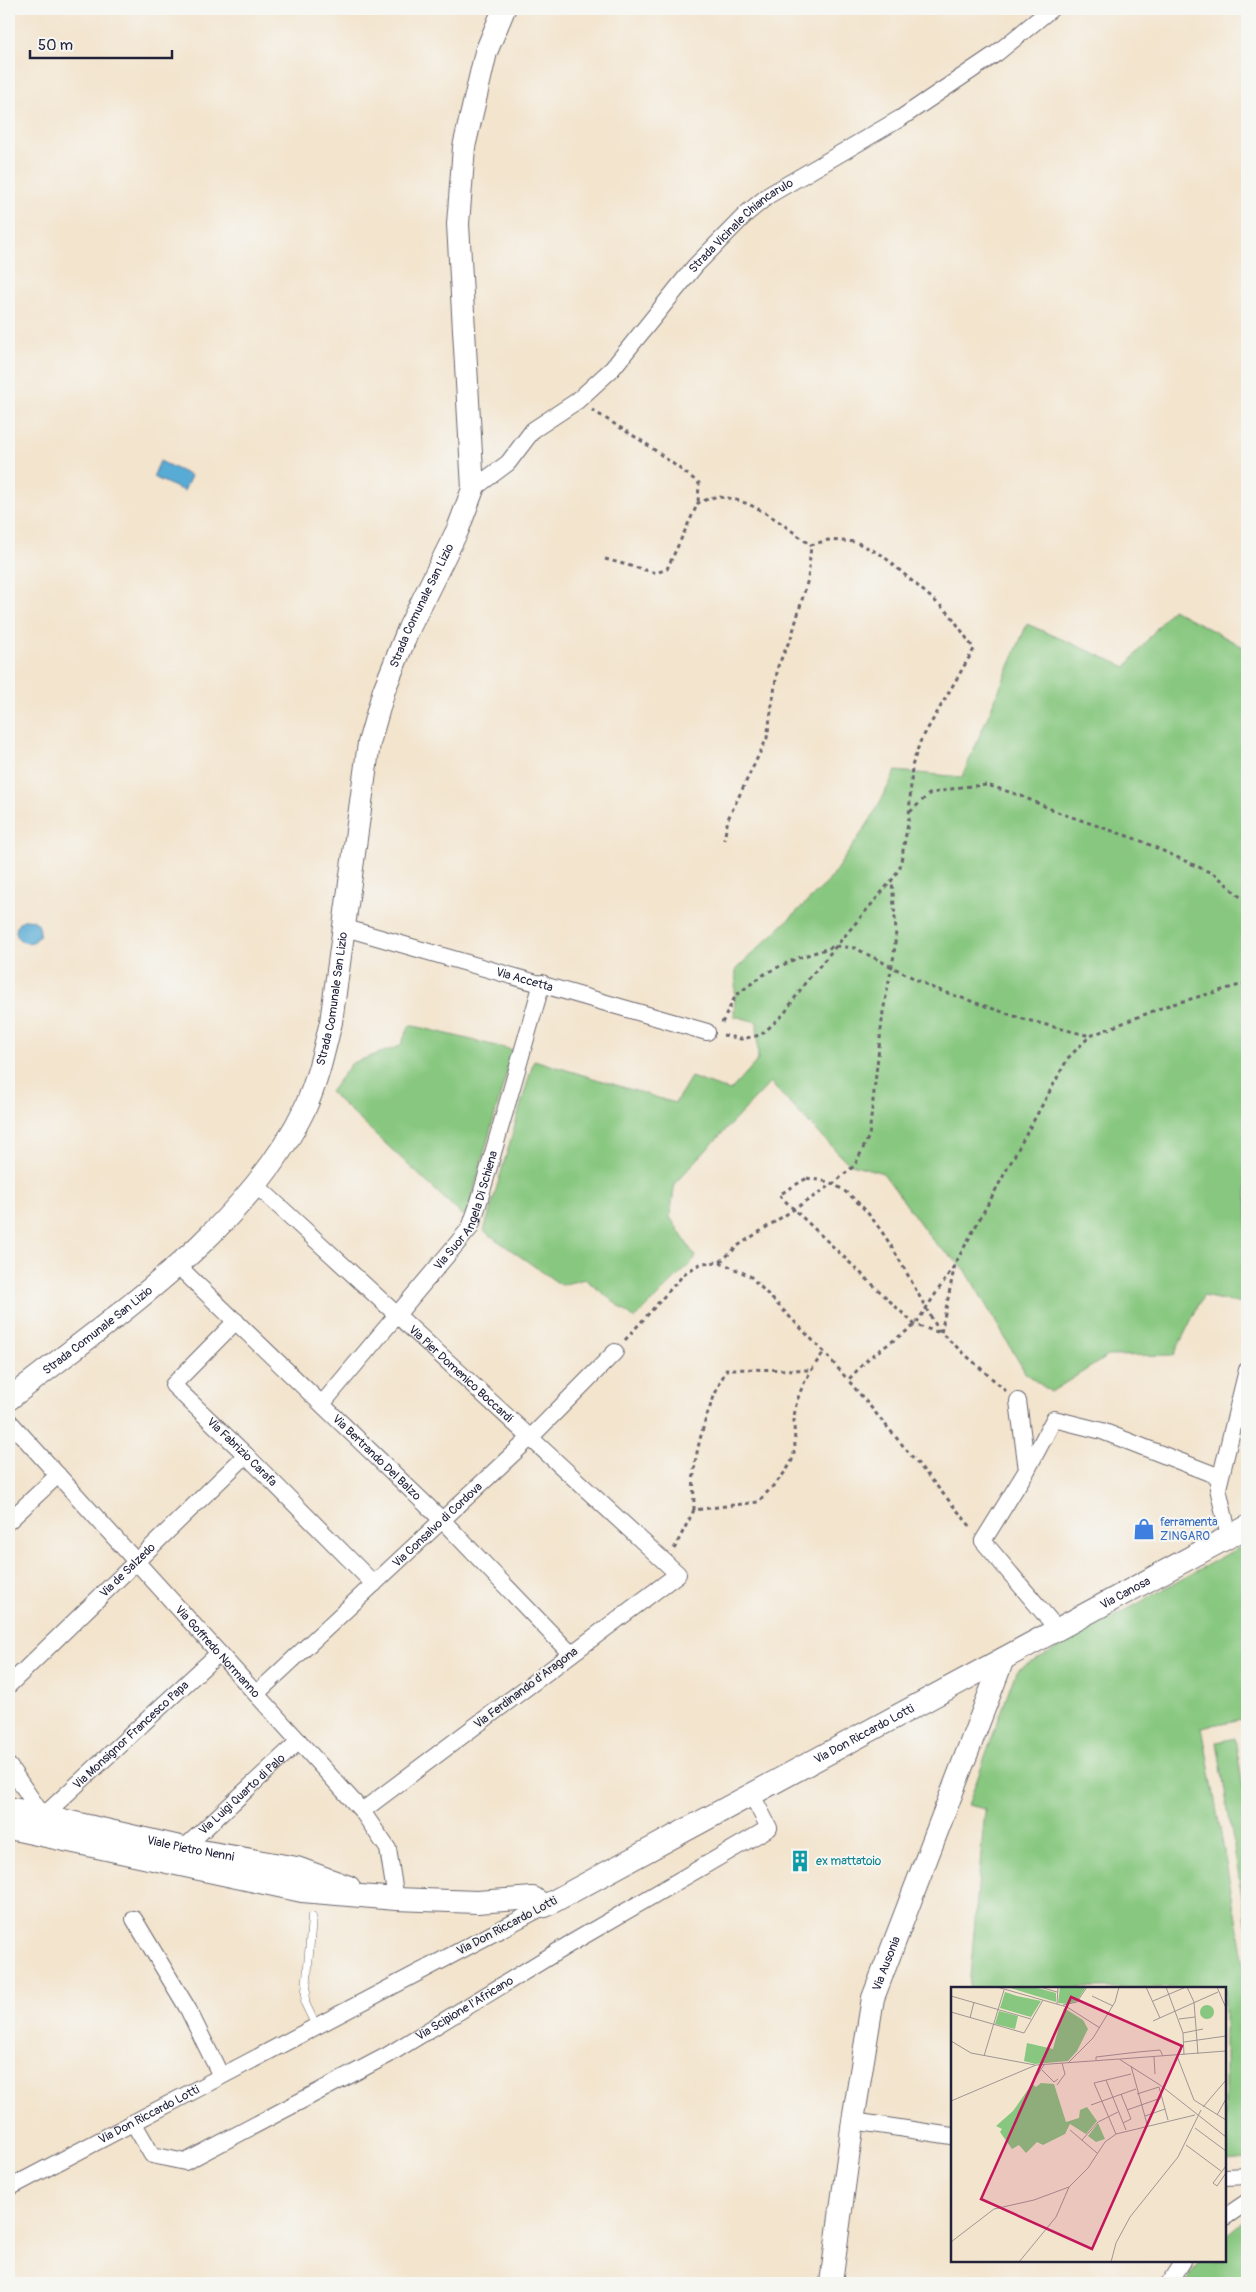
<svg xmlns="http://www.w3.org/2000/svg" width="1256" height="2292" viewBox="0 0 1256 2292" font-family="Pangolin,sans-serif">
<rect width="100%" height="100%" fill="#f6f6f2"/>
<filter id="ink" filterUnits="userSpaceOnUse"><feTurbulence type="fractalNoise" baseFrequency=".02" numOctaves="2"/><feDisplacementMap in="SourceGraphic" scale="10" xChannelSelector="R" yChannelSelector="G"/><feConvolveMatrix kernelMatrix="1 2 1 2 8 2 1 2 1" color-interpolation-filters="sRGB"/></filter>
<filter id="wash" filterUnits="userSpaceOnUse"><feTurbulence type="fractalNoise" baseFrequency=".0096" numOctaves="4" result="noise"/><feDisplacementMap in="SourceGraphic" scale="20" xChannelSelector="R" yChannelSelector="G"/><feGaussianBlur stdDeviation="1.12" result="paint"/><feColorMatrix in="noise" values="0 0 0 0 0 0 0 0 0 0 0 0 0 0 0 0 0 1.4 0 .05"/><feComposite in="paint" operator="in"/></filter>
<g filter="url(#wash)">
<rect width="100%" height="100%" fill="#f3e4cd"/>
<g fill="#87c77f" stroke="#54745d">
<path d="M1172 609 1247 649V1305L1203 1296 1174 1355 1108 1356 1051 1392 1026 1374 965 1269 933 1241 883 1173 848 1163 776 1089 771 1082 675 1183 670 1217 696 1258 635 1319 585 1279 561 1285 484 1231 534 1060 675 1103 691 1077 730 1091 758 1060 757 1022 734 1016 736 969 828 882 871 819 896 771 962 777 1027 624 1126 667Z"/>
<path d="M410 1025 513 1050 467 1214 462 1215 330 1092 352 1063 400 1046Z"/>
<path d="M1247 1543V1718L1202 1727 1247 1981V2159L1225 2161V1988H969L985 1809 968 1805 1016 1671Z"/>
<path d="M1235 1738 1247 1812V1928L1217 1742Z"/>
<path d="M1247 2218V2283H1185L1201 2261H1225V2236Z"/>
</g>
<g fill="#59abd4" stroke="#3e6688">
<path d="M160 461 191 476 184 491 153 477Z"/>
<circle cx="28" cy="931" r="12"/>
</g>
</g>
<g filter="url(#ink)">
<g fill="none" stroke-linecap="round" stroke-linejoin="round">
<g stroke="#6b666e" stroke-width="9">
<path id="lane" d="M312 1917 305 2003 316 2026"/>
</g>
<g stroke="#6b666e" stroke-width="18">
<g id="street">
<path id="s1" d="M473 489 508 463 533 430 577 401 612 369 695 266 747 213 769 195 901 118 997 53 1051 9"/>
<path id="s2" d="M342 927 707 1032"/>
<path id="s3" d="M255 1184 678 1574 362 1811"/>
<path id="s4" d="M178 1266 442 1520 571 1654"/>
<path id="s5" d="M236 1321 173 1385 246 1455 374 1584"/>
<path d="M1018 1401 1027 1470 983 1541 1058 1630"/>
<path id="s6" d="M322 1404 470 1228 478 1205 542 983"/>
<path id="s7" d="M9 1421 362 1811 388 1849 396 1899"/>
<path d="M1027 1470 1054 1419 1102 1431 1220 1477"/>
<path d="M9 1521 58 1475"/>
<path d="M1229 1537 1218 1488 1247 1370"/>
<path id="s8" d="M9 1685 246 1455"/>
<path id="s9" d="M256 1694 530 1438 615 1352"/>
<path id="s10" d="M9 1766 43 1816 219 1653"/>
<path id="s11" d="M184 1848 299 1741"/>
<path d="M134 1919 188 2009 221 2076"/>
<path d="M853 2121 952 2136"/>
<path id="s12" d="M133 2122 152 2155 185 2162 388 2055 568 1945 769 1828 752 1795"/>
<path d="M1225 2177 1247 2176"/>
<path id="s13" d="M9 2188 545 1906"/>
<path d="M1225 2217 1247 2202"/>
<path d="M1169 2283 1183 2261"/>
</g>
</g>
<g stroke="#6b666e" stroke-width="24">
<g id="secondary">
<path id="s14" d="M9 1399C113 1317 248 1229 306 1106 318 1079 324 1050 331 1022L369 743 384 690 409 628 458 529 473 489 458 224 464 147 486 52 504 9"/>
<path id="s15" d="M9 1808 184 1848 297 1868 349 1887"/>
<path id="s16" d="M9 1828 302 1891 396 1899 477 1902 533 1898 545 1906 1247 1527"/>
<path id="s17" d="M831 2283 853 2121 873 1998 1003 1659"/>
</g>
</g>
<g stroke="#6b666e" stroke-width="3" stroke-dasharray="4 4" stroke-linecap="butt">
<path d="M592 410 645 443 699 483 698 503"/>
<path d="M605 559 656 573 667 569 698 503C704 501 711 497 716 497 752 497 784 526 811 545"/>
<path d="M910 812 929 794 961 787 987 785 1019 795 1060 813 1139 840 1216 875 1247 903"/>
<path d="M722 1023 736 995 766 973 795 959 835 946 855 948 933 988 1023 1019 1090 1036 1166 1006 1247 983"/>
<path d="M723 1035 741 1039 761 1035 784 1014 805 983 892 880 900 867 909 818 912 766 920 742 974 649 950 614 882 555 856 542 828 540 811 545 808 579 792 635 778 666 767 738 728 819 724 840"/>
<path d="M807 1178C815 1180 826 1180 833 1184 882 1209 911 1288 941 1333L915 1325 779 1195Z"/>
<path d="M720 1262 750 1276 824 1352 848 1380"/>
<path d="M954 1266 915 1325 869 1358 848 1380 971 1527"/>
<path d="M625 1340 685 1273 702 1263 720 1262 739 1245 833 1184 855 1165 869 1136 883 1012 894 955 896 931 892 881"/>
<path d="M1006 1391 941 1333 955 1264 1068 1058 1090 1036"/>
<path d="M694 1510C694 1497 693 1484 694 1471 698 1438 711 1398 727 1369L811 1370"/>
<path d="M674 1549 694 1510 758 1502C767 1492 788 1472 792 1460 797 1447 794 1436 794 1422 794 1396 809 1372 824 1352"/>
</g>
<use href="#lane" stroke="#fff" stroke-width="8"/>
<use href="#street" stroke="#fff" stroke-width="16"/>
<use href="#secondary" stroke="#fff" stroke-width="22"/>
</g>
</g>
<defs>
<g id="shop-bare" transform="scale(1.725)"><path d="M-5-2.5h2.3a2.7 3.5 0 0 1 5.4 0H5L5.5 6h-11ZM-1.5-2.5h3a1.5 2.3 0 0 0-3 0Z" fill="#3f7fe0" stroke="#f6f6f2" stroke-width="2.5" paint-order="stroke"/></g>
<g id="building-bare" transform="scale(1.725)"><path d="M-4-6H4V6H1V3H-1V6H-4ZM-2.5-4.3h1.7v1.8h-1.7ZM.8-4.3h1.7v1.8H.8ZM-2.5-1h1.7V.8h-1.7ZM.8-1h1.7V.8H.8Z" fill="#0f9aa8" stroke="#f6f6f2" stroke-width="2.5" paint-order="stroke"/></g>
</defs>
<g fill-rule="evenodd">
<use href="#shop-bare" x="1144" y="1529"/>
<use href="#building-bare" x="800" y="1861"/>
</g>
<g text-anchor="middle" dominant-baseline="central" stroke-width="4" stroke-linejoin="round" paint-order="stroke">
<g font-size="12" fill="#22223b" stroke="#f6f6f2">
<text stroke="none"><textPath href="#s1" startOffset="379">Strada Vicinale Chiancarulo</textPath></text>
<text stroke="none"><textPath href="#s14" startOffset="938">Strada Comunale San Lizio</textPath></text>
<text stroke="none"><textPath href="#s2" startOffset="190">Via Accetta</textPath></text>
<text stroke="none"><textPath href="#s14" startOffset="532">Strada Comunale San Lizio</textPath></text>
<text stroke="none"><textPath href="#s6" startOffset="244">Via Suor Angela Di Schiena</textPath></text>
<text stroke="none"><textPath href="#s14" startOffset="112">Strada Comunale San Lizio</textPath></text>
<text stroke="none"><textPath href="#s3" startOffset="280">Via Pier Domenico Boccardi</textPath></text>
<text stroke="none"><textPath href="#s5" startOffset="186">Via Fabrizio Carafa</textPath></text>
<text stroke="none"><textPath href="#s4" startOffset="276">Via Bertrando Del Balzo</textPath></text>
<text stroke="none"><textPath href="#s9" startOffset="248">Via Consalvo di Cordova</textPath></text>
<text stroke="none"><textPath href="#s8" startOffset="165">Via de Salzedo</textPath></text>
<text stroke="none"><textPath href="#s16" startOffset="1205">Via Canosa</textPath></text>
<text stroke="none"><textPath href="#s7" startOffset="311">Via Goffredo Normanno</textPath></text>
<text transform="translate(526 1688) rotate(-37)">Via Ferdinando d'Aragona</text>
<text stroke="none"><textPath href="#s10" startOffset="180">Via Monsignor Francesco Papa</textPath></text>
<text stroke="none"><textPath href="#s16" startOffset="908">Via Don Riccardo Lotti</textPath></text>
<text stroke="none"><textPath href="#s11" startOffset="79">Via Luigi Quarto di Palo</textPath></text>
<text stroke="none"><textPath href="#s15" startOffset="186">Viale Pietro Nenni</textPath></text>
<text transform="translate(507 1926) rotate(-28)">Via Don Riccardo Lotti</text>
<text stroke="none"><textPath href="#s17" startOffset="325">Via Ausonia</textPath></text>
<text stroke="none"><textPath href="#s12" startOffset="391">Via Scipione l'Africano</textPath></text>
<text stroke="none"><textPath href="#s13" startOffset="158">Via Don Riccardo Lotti</textPath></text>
</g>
<g font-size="12" fill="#366cbe" stroke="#f6f6f2" text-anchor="start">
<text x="1160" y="1522">ferramenta<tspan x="1160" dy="14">ZINGARO</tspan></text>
</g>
<g font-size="12" fill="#0d838f" stroke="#f6f6f2" text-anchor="start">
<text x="816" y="1861">ex mattatoio</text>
</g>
</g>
<g transform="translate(951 1987)">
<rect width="275" height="275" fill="#f3e4cd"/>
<path d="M56 0H83L105 6V15ZM109 0H135L126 14 117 17 107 16ZM54 5 66 9 90 14 80 30 49 21ZM249 25a7 7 0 1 1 14 0a7 7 0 1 1-14 0ZM113 21 132 33 137 42 126 64 117 74 84 77 73 74 76 56 102 62ZM48 24 67 29 64 42 44 37ZM90 96 103 97 115 135 128 131 129 123 136 120 146 134 135 147 119 137 114 147 92 158 86 155 75 166 68 158 61 162 49 145 51 142 45 139 62 124 81 97 85 100ZM147 136 154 152 145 155 137 149Z" fill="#87c77f"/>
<path fill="none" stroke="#9f9693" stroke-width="1" d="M46 0 116 20 149 41M89 0 106 5M195 0 209 31M215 0 232 46 233 68M236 0 243 15 247 67M266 0 275 21M0 9 80 32M141 9 162 19M202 14 235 0M106 17 107 0M112 18 126 15 136 0M0 25 73 46 92 13M19 31 23 15M228 32 244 30M202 34 267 5M232 46 252 42M0 54 20 66 84 78M233 55 275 49M33 69 53 3M226 69 243 113 275 133M203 70 204 87M169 72 275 64M145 73V70L187 65 209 63 212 69M117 76 142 51 164 15 168 0M180 79 196 137M91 83 103 95 107 92M83 93 93 78M155 93 175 143M106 98 114 87 111 76M170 107 180 132 172 136M186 107 208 100 217 133M0 114 85 78 168 72 209 98 275 150M140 118 185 102M252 120 275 93M176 123 210 111M266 128 275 112M194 129 214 122M244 141 275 164M119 143 146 166M165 147 143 96 180 87M131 153 147 135 167 125M235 158 270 184M275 179 262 196 266 199 275 186M0 255 43 222 83 213 118 200 137 181 154 155 165 147 244 128M68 275 105 230 118 200M160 275 165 256 179 230 227 170 250 123"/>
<path fill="#c2185b" fill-opacity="0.15" stroke="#c2185b" stroke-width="2.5" d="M120 10 231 59 141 262 30 212Z"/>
<rect width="275" height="275" fill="none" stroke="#22223b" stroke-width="2.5"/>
</g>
<rect width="1256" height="2292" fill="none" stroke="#f6f6f2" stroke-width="30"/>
<path d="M30 50v8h142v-8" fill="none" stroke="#22223b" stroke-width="2.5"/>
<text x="38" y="50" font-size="15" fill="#22223b" stroke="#f6f6f2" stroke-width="4" paint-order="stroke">50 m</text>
</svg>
